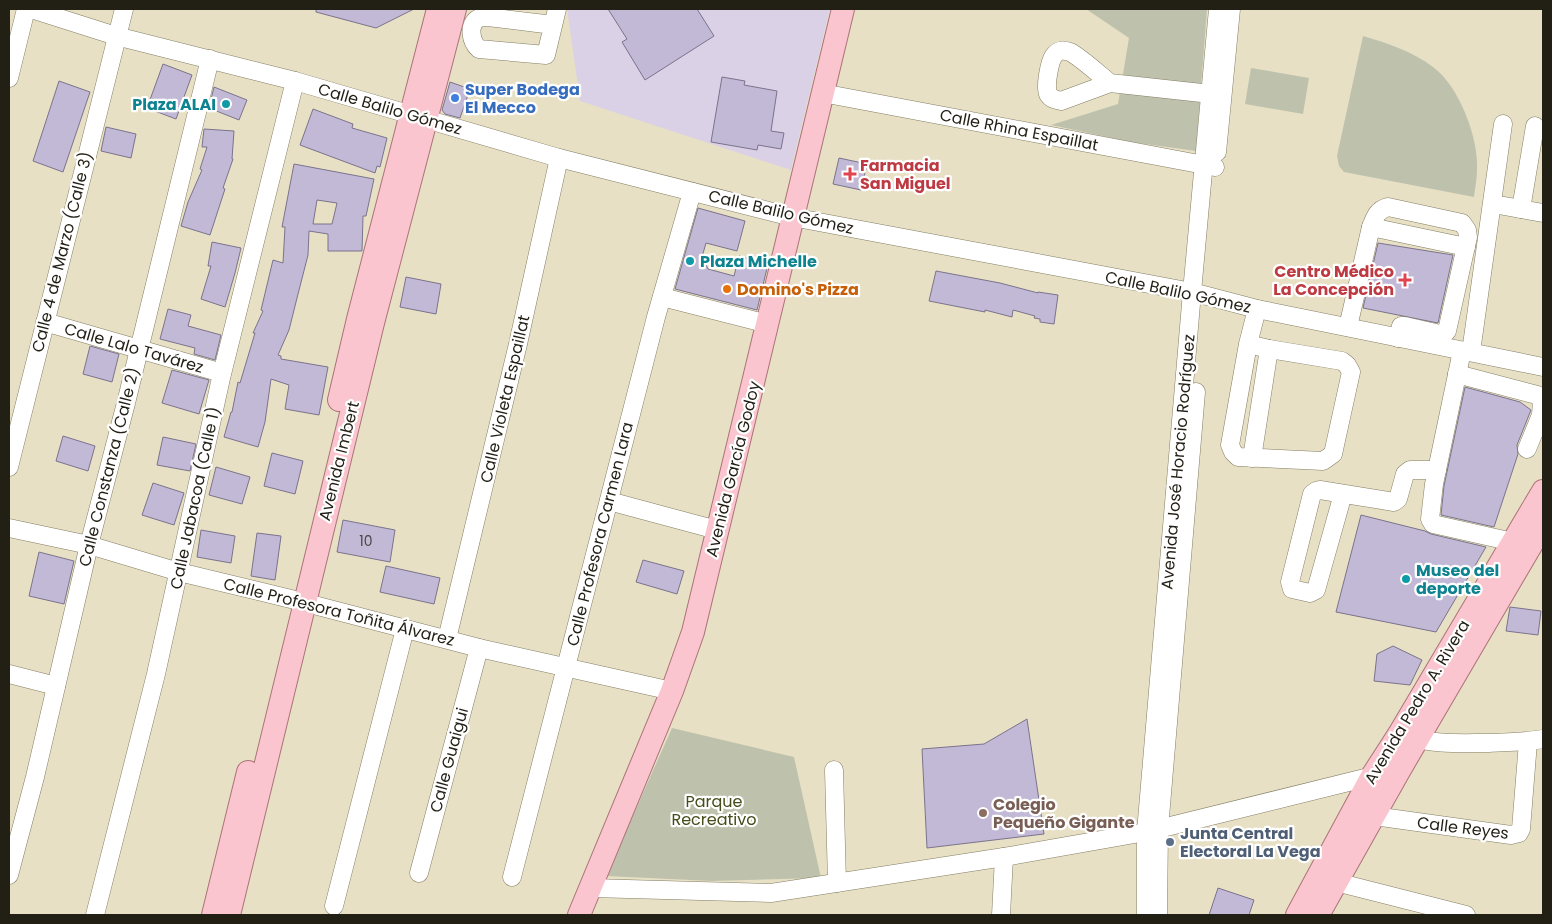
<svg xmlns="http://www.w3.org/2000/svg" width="1552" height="924" viewBox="0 0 1552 924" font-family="Poppins,sans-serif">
<rect width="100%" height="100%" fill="#e7e0c4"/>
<path fill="#dbd1e6" d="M567 9H830L791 170 580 101Z"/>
<g fill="#bec2ad">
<path d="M1086 9H1207L1196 151 1131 142 1051 125 1118 104 1129 38Z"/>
<path d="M1363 36C1387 43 1412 51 1433 67 1459 86 1479 138 1477 170 1477 179 1475 188 1474 197L1344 172 1339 166 1337 156Z"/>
<path d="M1251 68 1309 78 1303 114 1245 104Z"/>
<path d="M672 728 794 757 821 878 712 881 606 876Z"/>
</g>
<g fill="#c2b9d6" stroke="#7b738c" fill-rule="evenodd">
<path d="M316 9H414L376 28 316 12Z"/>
<path d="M608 9H697L714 36 645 80 622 42 627 39Z"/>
<path d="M163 64 192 75 176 119 147 108Z"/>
<path d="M722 77 745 81 744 85 777 91 771 131 784 133 781 149 758 145 757 150 711 142Z"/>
<path d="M59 81 90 92 63 172 33 161Z"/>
<path d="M450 82 470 89 460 118 445 114 442 110Z"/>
<path d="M214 87 247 100 239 120 209 108Z"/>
<path d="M313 109 353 124 352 128 387 138 380 167 377 166 375 173 300 145Z"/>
<path d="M106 127 136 134 131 158 101 151Z"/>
<path d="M204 129 234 131 232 159H233L223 188 225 189 210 235 181 226 188 202 202 170 200 169 207 147H202Z"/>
<path d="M839 158 867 164 861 190 833 184Z"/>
<path d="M294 164 374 179 366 216H363L362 251H328V234L309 231 308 255 297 298 289 330 278 355 281 356V359L328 367 319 415 285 409 289 385 271 379 265 422 258 447 224 437 231 412H232L238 382 240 383 255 333H253L263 311 261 310 273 260 283 263 285 227H282ZM317 200 337 203 332 224H313Z"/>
<path d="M698 208 745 221 737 251 706 243 702 257 708 269 734 276 739 256 768 264 757 310 675 289Z"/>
<path d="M212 242 241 248 235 273 225 307 201 299 211 266H208Z"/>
<path d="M1378 243 1453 255 1438 323 1363 308Z"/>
<path d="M936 271 1000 283 1038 293V292L1058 295 1054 324 1040 322V319L1034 318 1035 316 1013 310 1012 317 985 310V312L929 301Z"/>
<path d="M406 277 441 284 436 314 400 307Z"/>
<path d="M168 309 191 315 188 326 221 335 215 360 194 354 195 348 160 339Z"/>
<path d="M90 346 119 354 112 382 83 374Z"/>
<path d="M172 370 209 380 199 414 162 403Z"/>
<path d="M1465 387 1520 402 1531 410 1517 445 1518 454 1494 527 1441 515 1444 486Z"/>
<path d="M63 436 95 446 88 471 56 461Z"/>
<path d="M163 437 196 444 190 471 157 465Z"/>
<path d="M272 453 303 461 295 494 264 486Z"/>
<path d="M216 467 250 477 242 504 209 495Z"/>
<path d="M153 483 184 493 174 525 142 515Z"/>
<path d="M1361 515 1425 531 1431 534 1486 547 1436 632 1336 612Z"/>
<path d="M343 520 395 530 390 562 337 552Z"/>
<path d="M201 530 235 536 231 563 197 557Z"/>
<path d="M257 533 281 536 275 580 251 576Z"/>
<path d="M39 552 74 561 64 604 29 596Z"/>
<path d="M643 560 684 571 677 594 636 582Z"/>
<path d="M386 566 440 578 434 604 380 592Z"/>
<path d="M1510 607 1541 611 1538 635 1506 631Z"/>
<path d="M1393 646 1422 660 1410 685 1374 681 1377 654Z"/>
<path d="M1027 719 1044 834 927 848 922 749 984 744Z"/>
<path d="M1218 888 1254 900 1249 915H1209Z"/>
</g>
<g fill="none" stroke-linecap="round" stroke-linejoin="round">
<g stroke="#847e64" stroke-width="19">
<g id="minor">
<path d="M31 9 116 36 295 81 559 158 792 217 1192 292 1257 309 1543 367"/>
<path d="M553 25 488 17C485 17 482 17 479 18 467 24 471 42 479 49L546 55 557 9"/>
<path d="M9 78 26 9"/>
<path d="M1110 83C1101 76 1079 56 1070 52 1053 46 1050 62 1048 75 1047 81 1046 88 1048 94 1051 99 1056 100 1061 101L1110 83 1211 94"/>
<path d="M822 93 1215 167"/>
<path d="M1217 152 1231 9"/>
<path d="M1493 204 1543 213"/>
<path d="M1521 209 1535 126"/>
<path d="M1371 227 1466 247"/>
<path d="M662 297 768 324"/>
<path d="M45 322 222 373"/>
<path d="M1348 327 1371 227C1375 217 1377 210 1388 207L1462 223 1467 230 1468 237 1447 331 1445 333 1440 334 1405 326H1401L1398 338"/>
<path d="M1248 344 1269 349 1342 361 1347 365 1351 372 1333 454 1323 461 1238 457 1233 452 1230 445 1248 344 1257 309"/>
<path d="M1462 351 1434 484 1430 519 1433 524 1513 542"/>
<path d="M1471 352 1503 124"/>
<path d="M1457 374 1537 395 1542 401 1541 415 1527 449"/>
<path d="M1252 458 1269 349"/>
<path d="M9 467 124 9"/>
<path d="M1343 494 1316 590 1310 593 1292 589 1290 582 1312 494 1316 491 1320 490 1394 502 1398 499 1405 474 1410 470H1437"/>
<path d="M609 501 717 530"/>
<path d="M9 528 89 545 179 572 291 599 479 648 672 691"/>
<path d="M447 639 518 344 559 158"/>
<path d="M9 674 56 686"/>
<path d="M1407 736C1434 745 1461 743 1489 743 1507 742 1525 742 1543 739"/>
<path d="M834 770 837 883"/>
<path d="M1374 816 1511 835 1519 833 1521 829 1528 742"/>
<path d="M419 873 479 648"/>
<path d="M9 875 35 777 89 545 126 403 210 59"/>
<path d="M512 877 656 317 692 192"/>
<path d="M1336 882 1466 915"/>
<path d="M591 888 771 893 1004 857 1146 832 1381 774"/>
<path d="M334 906 405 629"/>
<path d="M95 915 156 674 221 378 295 81"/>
<path d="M1001 915 1004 857"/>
<path d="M1146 915V832L1192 292 1218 9"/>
<path d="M1158 915 1159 829 1196 392"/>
</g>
</g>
<g stroke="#ac7278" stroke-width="24">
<g id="major">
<path d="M339 400 358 319 438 9"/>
<path d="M213 915 248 772"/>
<path d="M229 915 373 323 455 9"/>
<path d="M579 915 672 691 693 632 843 9"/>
<path d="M1297 915 1372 776 1399 734 1543 491"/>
<path d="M1318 915 1399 771 1543 525"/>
</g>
</g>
<use href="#minor" stroke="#fff" stroke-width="18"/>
<use href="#major" stroke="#fac5ce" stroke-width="22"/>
</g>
<circle fill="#3f7fe0" stroke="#fff" stroke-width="2" cx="455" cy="98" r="5"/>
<g fill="#0f9aa8" stroke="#fff" stroke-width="2">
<circle cx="226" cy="104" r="5"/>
<circle cx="690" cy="261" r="5"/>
<circle cx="1406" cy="579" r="5"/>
</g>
<g fill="#e0444e" stroke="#fff" stroke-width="2">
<path d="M847.5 166.5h5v5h5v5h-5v5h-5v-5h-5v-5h5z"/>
<path d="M1402.5 272.5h5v5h5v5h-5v5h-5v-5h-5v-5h5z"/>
</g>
<circle fill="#e8710a" stroke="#fff" stroke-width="2" cx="727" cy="289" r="5"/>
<circle fill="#8d6e63" stroke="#fff" stroke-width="2" cx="983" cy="813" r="5"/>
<circle fill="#5c6f8a" stroke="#fff" stroke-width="2" cx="1170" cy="842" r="5"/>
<g text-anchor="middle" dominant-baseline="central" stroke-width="4.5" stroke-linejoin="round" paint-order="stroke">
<g font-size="14" fill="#4a4645">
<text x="366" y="541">10</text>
</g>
<g font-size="16" font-weight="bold" fill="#366cbe" stroke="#fff" text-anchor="start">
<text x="465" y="89">Super Bodega<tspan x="465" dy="18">El Mecco</tspan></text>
</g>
<g font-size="16" font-weight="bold" fill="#0d838f" stroke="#fff" text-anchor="start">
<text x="216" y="104" text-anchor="end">Plaza ALAI</text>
<text x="700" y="261">Plaza Michelle</text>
<text x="1416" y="570">Museo del<tspan x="1416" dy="18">deporte</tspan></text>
</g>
<g font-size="16" fill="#221f15" stroke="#fff">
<text transform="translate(390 109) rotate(16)">Calle Balilo Gómez</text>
<text transform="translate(1019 130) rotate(11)">Calle Rhina Espaillat</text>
<text transform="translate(781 212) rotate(13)">Calle Balilo Gómez</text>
<text transform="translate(62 252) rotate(-76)">Calle 4 de Marzo (Calle 3)</text>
<text transform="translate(1178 292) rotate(12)">Calle Balilo Gómez</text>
<text transform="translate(134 348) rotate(16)">Calle Lalo Tavárez</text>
<text transform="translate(505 399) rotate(-77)">Calle Violeta Espaillat</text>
<text transform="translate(339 461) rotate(-76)">Avenida Imbert</text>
<text transform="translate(1178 462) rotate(-85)">Avenida José Horacio Rodríguez</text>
<text transform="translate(109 467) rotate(-76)">Calle Constanza (Calle 2)</text>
<text transform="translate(733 469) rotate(-76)">Avenida García Godoy</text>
<text transform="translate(195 498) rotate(-78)">Calle Jabacoa (Calle 1)</text>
<text transform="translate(600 534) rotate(-76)">Calle Profesora Carmen Lara</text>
<text transform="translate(339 612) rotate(14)">Calle Profesora Toñita Álvarez</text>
<text transform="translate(1417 702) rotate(-59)">Avenida Pedro A. Rivera</text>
<text transform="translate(449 760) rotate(-75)">Calle Guaigui</text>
<text transform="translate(1463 828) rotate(7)">Calle Reyes</text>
</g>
<g font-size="16" font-weight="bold" fill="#be3a42" stroke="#fff" text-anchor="start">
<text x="860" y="165">Farmacia<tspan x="860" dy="18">San Miguel</tspan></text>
<text x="1394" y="271" text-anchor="end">Centro Médico<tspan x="1394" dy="18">La Concepción</tspan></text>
</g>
<g font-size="16" font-weight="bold" fill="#c56008" stroke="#fff" text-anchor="start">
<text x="737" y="289">Domino's Pizza</text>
</g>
<g font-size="16" fill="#464d1a" stroke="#fff">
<text x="714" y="801">Parque<tspan x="714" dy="18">Recreativo</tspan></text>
</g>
<g font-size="16" font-weight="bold" fill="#785e54" stroke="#fff" text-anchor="start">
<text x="993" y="804">Colegio<tspan x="993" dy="18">Pequeño Gigante</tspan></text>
</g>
<g font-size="16" font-weight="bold" fill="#4e5e75" stroke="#fff" text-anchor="start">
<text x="1180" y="833">Junta Central<tspan x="1180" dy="18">Electoral La Vega</tspan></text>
</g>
</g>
<rect width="1552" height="924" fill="none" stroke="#221f15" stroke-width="20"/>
</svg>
